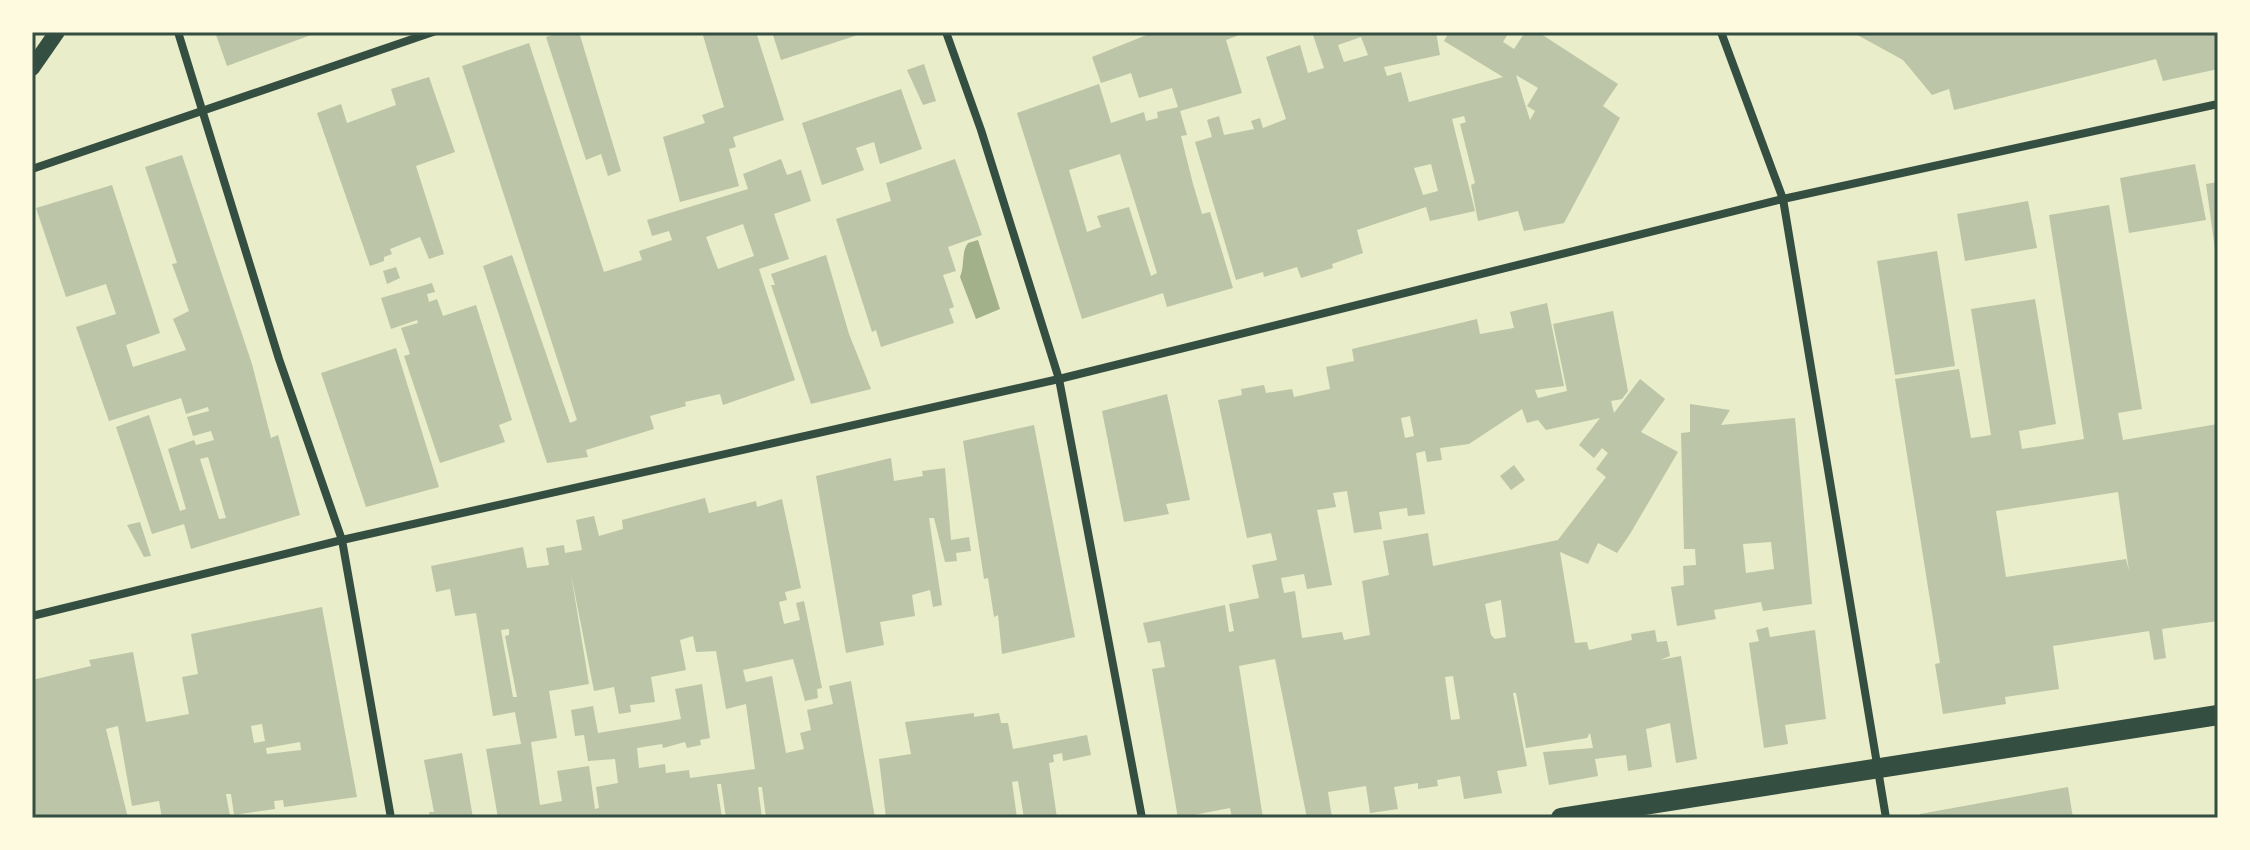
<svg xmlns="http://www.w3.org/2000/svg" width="2250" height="850" viewBox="0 0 2250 850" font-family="'Roboto Condensed',sans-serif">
<rect width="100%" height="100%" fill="#e9edc9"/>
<path fill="#a3b18a" d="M978 240 1000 309 976 319 960 277C965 265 961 252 968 243Z"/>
<g fill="#bcc5a7" fill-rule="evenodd">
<path d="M215 32H319L227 66Z"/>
<path d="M561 32H579L621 171 608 176 601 154 586 160 546 37Z"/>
<path d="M702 32H756L784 120 733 137 736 147 729 149 739 186 680 202 663 137 705 123 702 115 724 107Z"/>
<path d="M772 32H867L781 60Z"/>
<path d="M1154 32H1247L1226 40 1242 93 1180 111 1187 135 1181 136 1193 184 1202 214 1210 212 1233 288 1167 307 1163 293 1082 319 1017 113 1099 84 1111 123 1144 112 1146 121 1158 118 1157 112 1178 107 1172 88 1139 98 1131 73 1101 83 1092 57ZM1120 154 1157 273 1151 276 1129 207 1097 216 1101 227 1087 232 1069 170Z"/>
<path d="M1312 32H1436L1440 55 1384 67 1387 76 1401 72 1409 102 1503 77 1444 41 1449 32H1509L1503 42 1514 49 1525 32H1538L1618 84 1603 106 1620 118 1564 223 1524 231 1518 211 1478 221 1471 185 1475 183 1460 124 1466 122 1464 116 1452 119 1475 211 1430 221 1426 207 1357 230 1363 253 1332 264 1333 268 1301 278 1297 267 1264 277 1263 272 1236 280 1195 142 1212 137 1207 120 1219 116 1224 135 1254 129 1251 121 1260 118 1263 128 1286 119 1266 57 1300 45 1308 73 1324 68ZM1361 37 1368 55 1344 62 1338 45ZM1516 75 1538 88 1527 106 1535 111 1530 120ZM1431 164 1438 191 1423 195 1414 168Z"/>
<path d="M1852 32H2218V69L2163 81 2156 59 1954 110 1949 89 1932 95 1903 60Z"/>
<path d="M529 43 604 272 642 260 639 251 672 240 669 231 652 236 647 220 748 189 743 174 781 159 787 175 801 170 811 201 774 214 789 259 759 269 795 380 723 405 720 394 685 402 686 406 650 416 654 429 586 450 588 457 547 463 483 266 512 255 570 423 577 420 462 66ZM743 224 754 256 718 269 706 237Z"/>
<path d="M924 64 936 101 923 105 907 70Z"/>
<path d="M429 77 455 152 416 166 444 254 429 259 420 237 390 249 392 254 384 257V261L370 266 317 113 341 104 347 123 396 105 391 89Z"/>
<path d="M901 89 922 149 880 164 874 142 856 148 864 170 822 185 802 123Z"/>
<path d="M182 155 252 364 271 438 278 435 300 515 191 549 184 524 152 534 116 427 149 415 180 511 186 509 168 449 194 440 196 445 214 440 211 431 193 436 187 417 209 411 208 407 186 414 181 398 109 421 76 327 116 314 106 284 66 297 36 208 112 185 160 333 126 345 133 367 186 350 173 319 189 311 172 264 177 263 145 167ZM208 457 226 518 219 519 200 459Z"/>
<path d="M955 159 982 235 948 247 956 271 943 275 954 307 949 309 954 323 881 347 876 330 872 332 836 219 891 201 886 183Z"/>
<path d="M2195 164 2206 220 2129 233 2120 178Z"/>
<path d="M2218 182V256H2216L2206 184Z"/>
<path d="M2028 201 2037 248 1965 261 1957 214Z"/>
<path d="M2109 205 2142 409 2118 413 2123 440 2218 424V621L2162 629 2166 658 2154 660 2149 631 2053 646 2059 689 2005 697 2006 704 1943 714 1935 664 1940 663 1895 379 1959 369 1971 438 1991 435 1971 309 2035 299 2056 424 2019 431 2022 449 2084 439 2049 215ZM2118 492 2129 571 2126 559 2006 577 1996 511Z"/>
<path d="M1937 251 1955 366 1895 375 1877 261Z"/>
<path d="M826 255 849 334 871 389 811 404 771 285H775L771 274Z"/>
<path d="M396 267 400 278 387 284 383 271Z"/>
<path d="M432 283 435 292 427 294 429 302 437 299 443 316 476 305 512 420 499 425 505 442 440 463 404 356 410 354 401 328 418 323 417 320 391 329 381 298Z"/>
<path d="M1547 303 1564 386 1535 390 1538 398 1567 391 1553 324 1613 311 1628 391 1622 399 1611 401 1614 413 1640 379 1665 399 1641 432 1678 452 1630 534 1617 553 1598 543 1588 564 1560 552 1575 643 1587 642 1589 650 1632 640 1631 634 1655 630 1657 642 1667 641 1670 656 1660 660 1681 656 1697 759 1676 763 1670 723 1646 729 1652 767 1628 771 1626 755 1595 759 1598 776 1549 785 1543 752 1593 748 1590 733 1587 738 1526 748 1516 693H1513L1527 766 1497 771 1502 793 1464 799 1460 776 1437 780 1438 786 1418 789V783L1394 787 1398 809 1370 813 1366 786 1328 792 1332 818H1307L1275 659 1239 666 1263 818H1232L1230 808 1178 818 1152 669 1165 667 1160 641 1148 643 1143 623 1225 605 1229 632 1234 631 1229 604 1259 598 1252 565 1277 560 1271 533 1247 538 1218 400 1242 395 1241 389 1264 385 1266 393 1292 389 1294 397 1330 389 1326 367 1354 361 1352 349 1477 319 1480 334 1514 328 1510 312ZM1522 409 1527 423 1538 420 1546 430 1600 418 1579 445 1594 458 1602 448 1608 453 1596 469 1606 477 1558 540 1433 566 1428 533 1383 541 1389 575 1362 581 1370 635 1344 640 1342 632 1302 638 1295 591 1284 593 1281 578 1304 574 1307 589 1332 585 1317 510 1336 507 1333 493 1347 491 1354 533 1382 529 1379 512 1407 508 1408 516 1425 514 1416 453 1425 451 1427 462 1442 460 1440 448 1469 444ZM1410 416 1414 436 1405 438 1401 418ZM1501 600 1506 637 1495 639 1491 635 1485 604ZM1453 676 1460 719 1451 720 1445 677Z"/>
<path d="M396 348 439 487 366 507 321 373Z"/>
<path d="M1167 394 1190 500 1166 504 1169 514 1124 522 1102 411Z"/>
<path d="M1690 404 1730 410 1721 425 1795 418 1812 604 1763 611 1761 602 1714 610 1716 619 1677 626 1671 587 1684 585 1683 566 1696 565 1695 549H1684L1681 433 1690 432ZM1771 542 1774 569 1746 573 1743 544Z"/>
<path d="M1034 425 1075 637 1002 654 998 615 994 617 988 578 984 579 963 441Z"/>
<path d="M891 458 894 481 923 476 922 471 945 468 951 540 969 537 971 551 956 553 957 561 945 562 934 518H929L942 605 933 607 930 590 912 595 915 616 880 622 884 645 846 653 816 476Z"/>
<path d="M1514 465 1525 480 1511 490 1500 476Z"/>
<path d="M705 498 709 513 756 501 757 507 782 499 801 588 785 592 787 600 779 602 784 624 800 620 796 603 804 601 822 688 817 689 818 698 805 701 793 659 743 670 746 682 772 676 786 753 804 749 800 733 811 730 807 710 833 704 829 686 851 681 875 818H766L762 787H758L762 818H726L721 784H717L722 818H498L486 749 521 744 515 712 493 716 476 613 455 616 450 589 436 592 431 566 523 547 527 568 549 565 546 548 564 545 565 553 582 550 576 520 594 516 599 536 623 529 622 520ZM571 574 594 691 614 687 619 714 631 712 630 705 655 702 651 677 686 670 680 640 693 636 696 652 716 651 726 709 746 704 755 769 690 778 689 770 666 773 665 764 639 768 637 748 662 744 663 748 685 742 687 748 701 745 700 740 710 738 702 684 675 689 681 719 659 723 598 733 593 706 571 710 575 736 584 735 588 761 615 759 618 783 596 787 599 808 595 809 589 766 557 771 562 801 540 805 531 742 557 738 549 691 589 684ZM509 629V635L505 636 517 697H513L501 630Z"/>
<path d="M140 522 151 556 144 557 127 525Z"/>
<path d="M322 607 357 797 284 807 283 800 274 801 275 809 234 815 231 794H226L230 816 162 818 159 801 132 806 118 726 106 729 128 818H32V680L91 666 89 660 133 652 146 722 189 714 182 677 198 674 191 634ZM262 724 265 741 254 743 251 726ZM300 742 301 750 267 754 266 748Z"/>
<path d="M1768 627 1770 637 1815 630 1826 719 1785 725 1788 744 1764 748 1749 643 1759 641 1756 630Z"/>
<path d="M974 713V717L999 713 1001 723H1008L1013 749 1087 735 1091 755 1063 761 1062 753 1053 755 1054 762 1049 763 1057 818H1024L1018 781 1012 782 1017 818H886L879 759 911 754 905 722Z"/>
<path d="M462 753 473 818H430L429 812H434L424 760Z"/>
<path d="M2068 787 2073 818H1920V814Z"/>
</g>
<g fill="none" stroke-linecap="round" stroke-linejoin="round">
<g stroke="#344e41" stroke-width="8">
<path d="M178 32 279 359 342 540 391 818"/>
<path d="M946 32 981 130 1059 379 1142 818"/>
<path d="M1721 32 1783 199 1886 818"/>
<path d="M32 169 433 32"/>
<path d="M32 616 342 540 1059 379 1783 199 2218 104"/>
</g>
<path stroke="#344e41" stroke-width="16" d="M32 68 57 32"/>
<path stroke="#344e41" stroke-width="20" d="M1561 818 2218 715"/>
</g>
<rect width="2250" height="850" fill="none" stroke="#fefae0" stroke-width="68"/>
<rect x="34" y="34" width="2182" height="782" fill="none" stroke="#344e41" stroke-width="3"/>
</svg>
